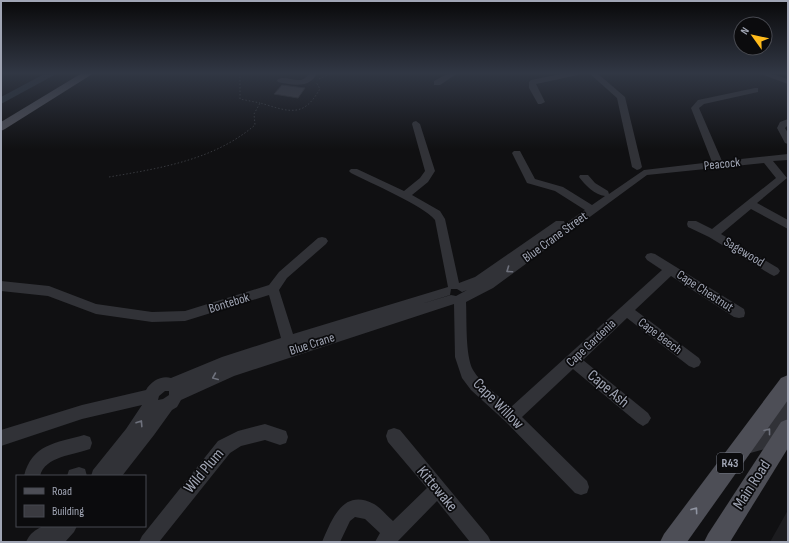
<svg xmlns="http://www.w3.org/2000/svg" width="789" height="543" viewBox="0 0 789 543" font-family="'Sofia Sans Condensed',sans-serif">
<rect width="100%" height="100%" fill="#101012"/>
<path fill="#1c1c1f" d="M788 510V542H770Z"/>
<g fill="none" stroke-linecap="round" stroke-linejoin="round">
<path fill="#262e36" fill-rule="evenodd" d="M46 73H58L1 104V97Z"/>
</g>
<path fill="#3a3a40" stroke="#2a2a2e" d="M282 85 305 88 298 98 274 94Z"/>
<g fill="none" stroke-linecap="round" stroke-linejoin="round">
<g stroke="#37393e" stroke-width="1" stroke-dasharray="1.5 2" stroke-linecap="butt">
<path d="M240 73V99L260 103"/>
<path d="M319 79 332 73"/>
<path d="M109 177C161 168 214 160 255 125L254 114 260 103C273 106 293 116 306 106 312 102 316 95 320 89L316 82"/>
</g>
<g fill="#313237" fill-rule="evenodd">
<path d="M309 73H317C310 89 292 85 278 82L277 80C286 73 302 88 309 73Z"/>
<path d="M449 73H458L440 85H434V81Z"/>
<path d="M566 73H579L578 75 536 84 545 102 541 104H538L529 88V82L531 80Z"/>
<path d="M589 73H597L625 97 642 167 640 169 637 170 632 167 617 98Z"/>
<path d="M758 73H769L788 79V84Z"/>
<path d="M755 88H758V92L704 104 699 108 722 161 788 154V160L773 161 787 178 757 203 788 220V229L751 209 721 234 778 268 780 271 778 274 774 276 770 274 709 237 688 227 687 224 688 221H696L712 229 776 178 764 163 647 175 493 288 466 302C467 319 465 355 473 370 481 384 499 396 511 407L662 270 647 260 645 257 647 254 651 253 655 254 744 309 745 313 744 317 739 318 734 317 671 276 635 310 699 358 701 362 699 366 694 368 689 366 627 318 583 360 648 413 651 418 648 423 643 426 638 423 573 369 522 417 587 481 589 487 587 493 581 495 575 493 506 422 471 390 462 378 455 357 454 304 234 376 181 400 177 407 172 410 154 435 122 476H91L93 470 126 429 142 405 82 419 1 446V430L82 405 146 390C151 381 162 375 171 378L222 357 281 338 269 295 185 321 152 322 96 314 48 296 1 291V281L49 286 96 304 152 312 185 311 269 285 279 272 318 238 322 237 326 238 328 241 326 244 287 278 279 290 293 334 448 287 435 220C423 205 370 183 351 173L349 171 351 169H357L404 191 420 178 425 171 412 124 413 122 416 121 420 124 435 171 428 182 412 195 440 211 445 219 459 283 475 277 556 221H564L565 224 585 210 555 191 527 183 512 153 514 151H520L535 179 563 187 592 205 605 196C595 195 585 185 579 177L580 175H588L595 183 608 191 609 194 644 170 712 162 691 108 698 100ZM451 289H457L462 292 467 290 456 296 451 295 421 304 450 295ZM165 391H169V395L163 399 158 400 159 396Z"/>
<path d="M788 119V125L785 128 788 133V144L785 143 777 128 780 122Z"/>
<path d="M788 399V418L765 449 743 455 737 453 735 447 737 441 754 436 783 401Z"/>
<path d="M265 424 286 431 288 437 286 443 280 445 265 440 241 446 230 453 159 542H139L142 536 218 441 238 431Z"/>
<path d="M394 428 400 430 488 536 491 542H470L437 501 397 542H375L380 533 365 519 355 517 350 521 340 542H322C332 519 343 488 374 504 381 508 387 516 393 521L427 488 388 442 386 436 388 430Z"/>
<path d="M84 435 90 437 92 443 90 449C74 455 45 456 40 476H24C32 444 56 443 84 435Z"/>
<path d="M79 467 85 469 87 476H67L69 470Z"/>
<path d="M43 526H77L74 532 65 542H26C30 533 35 530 43 526Z"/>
</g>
<g fill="#4d4e56" fill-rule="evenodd">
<path d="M82 73H94L5 129 1 131V122Z"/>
<path d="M788 375V400L687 542H660L664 534 781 378Z"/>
<path d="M788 419V448L730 542H704L708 534 781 422Z"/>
</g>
</g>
<defs><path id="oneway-chevron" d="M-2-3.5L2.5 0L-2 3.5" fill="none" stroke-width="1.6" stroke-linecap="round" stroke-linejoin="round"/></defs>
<g stroke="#6e717c">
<use href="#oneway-chevron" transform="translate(509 270) rotate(145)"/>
<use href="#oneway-chevron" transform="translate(215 377) rotate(157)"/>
<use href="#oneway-chevron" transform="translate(140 423) rotate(-57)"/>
<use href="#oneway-chevron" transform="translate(768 431) rotate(-52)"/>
</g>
<use stroke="#8f94a1" href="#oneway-chevron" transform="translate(695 510) rotate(-54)"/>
<linearGradient id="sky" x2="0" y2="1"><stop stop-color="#09090a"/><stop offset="0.49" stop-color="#313744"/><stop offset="1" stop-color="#313744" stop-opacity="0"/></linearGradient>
<rect width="789" height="149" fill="url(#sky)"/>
<g text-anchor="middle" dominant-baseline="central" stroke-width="3.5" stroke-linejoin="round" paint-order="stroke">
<rect fill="#0b0b0d" stroke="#737782" stroke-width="1" x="717" y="453" width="26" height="20" rx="3"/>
<g font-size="12" font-weight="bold" fill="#a0a5b4">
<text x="730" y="463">R43</text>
</g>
<g font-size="13" fill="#a0a5b4" stroke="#0b0b0d">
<text transform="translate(722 164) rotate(-6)">Peacock</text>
<text transform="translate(555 237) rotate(-36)">Blue Crane Street</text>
<text transform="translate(744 252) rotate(31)">Sagewood</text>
<text transform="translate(705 291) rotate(33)">Cape Chestnut</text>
<text transform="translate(229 303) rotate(-17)">Bontebok</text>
<text transform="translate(660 336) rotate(37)">Cape Beech</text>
<text transform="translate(591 343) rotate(-43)">Cape Gardenia</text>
<text transform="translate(312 344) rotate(-18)">Blue Crane</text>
</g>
<g font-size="16" fill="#a0a5b4" stroke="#0b0b0d">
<text transform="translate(608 389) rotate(40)">Cape Ash</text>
<text transform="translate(498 404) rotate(45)">Cape Willow</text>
<text transform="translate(204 471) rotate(-50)">Wild Plum</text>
<text transform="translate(752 485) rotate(-57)">Main Road</text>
<text transform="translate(437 489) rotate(50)">Kittewake</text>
</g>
</g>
<rect width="789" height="543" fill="none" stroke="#a0a5b4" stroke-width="4"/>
<rect x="16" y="475" width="130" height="52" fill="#0b0b0d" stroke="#474950"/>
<rect x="24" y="488" width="20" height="6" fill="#4d4e56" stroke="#474950"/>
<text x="52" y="495" font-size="12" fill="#a0a5b4">Road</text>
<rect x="24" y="505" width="20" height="12" fill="#3a3a40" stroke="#474950"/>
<text x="52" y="515" font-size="12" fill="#a0a5b4">Building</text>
<g transform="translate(753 36) rotate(303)"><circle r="19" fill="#0b0b0d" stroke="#474950"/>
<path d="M0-3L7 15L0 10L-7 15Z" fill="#ffbb1b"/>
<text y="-6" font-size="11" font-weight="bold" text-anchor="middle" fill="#a0a5b4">N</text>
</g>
</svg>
